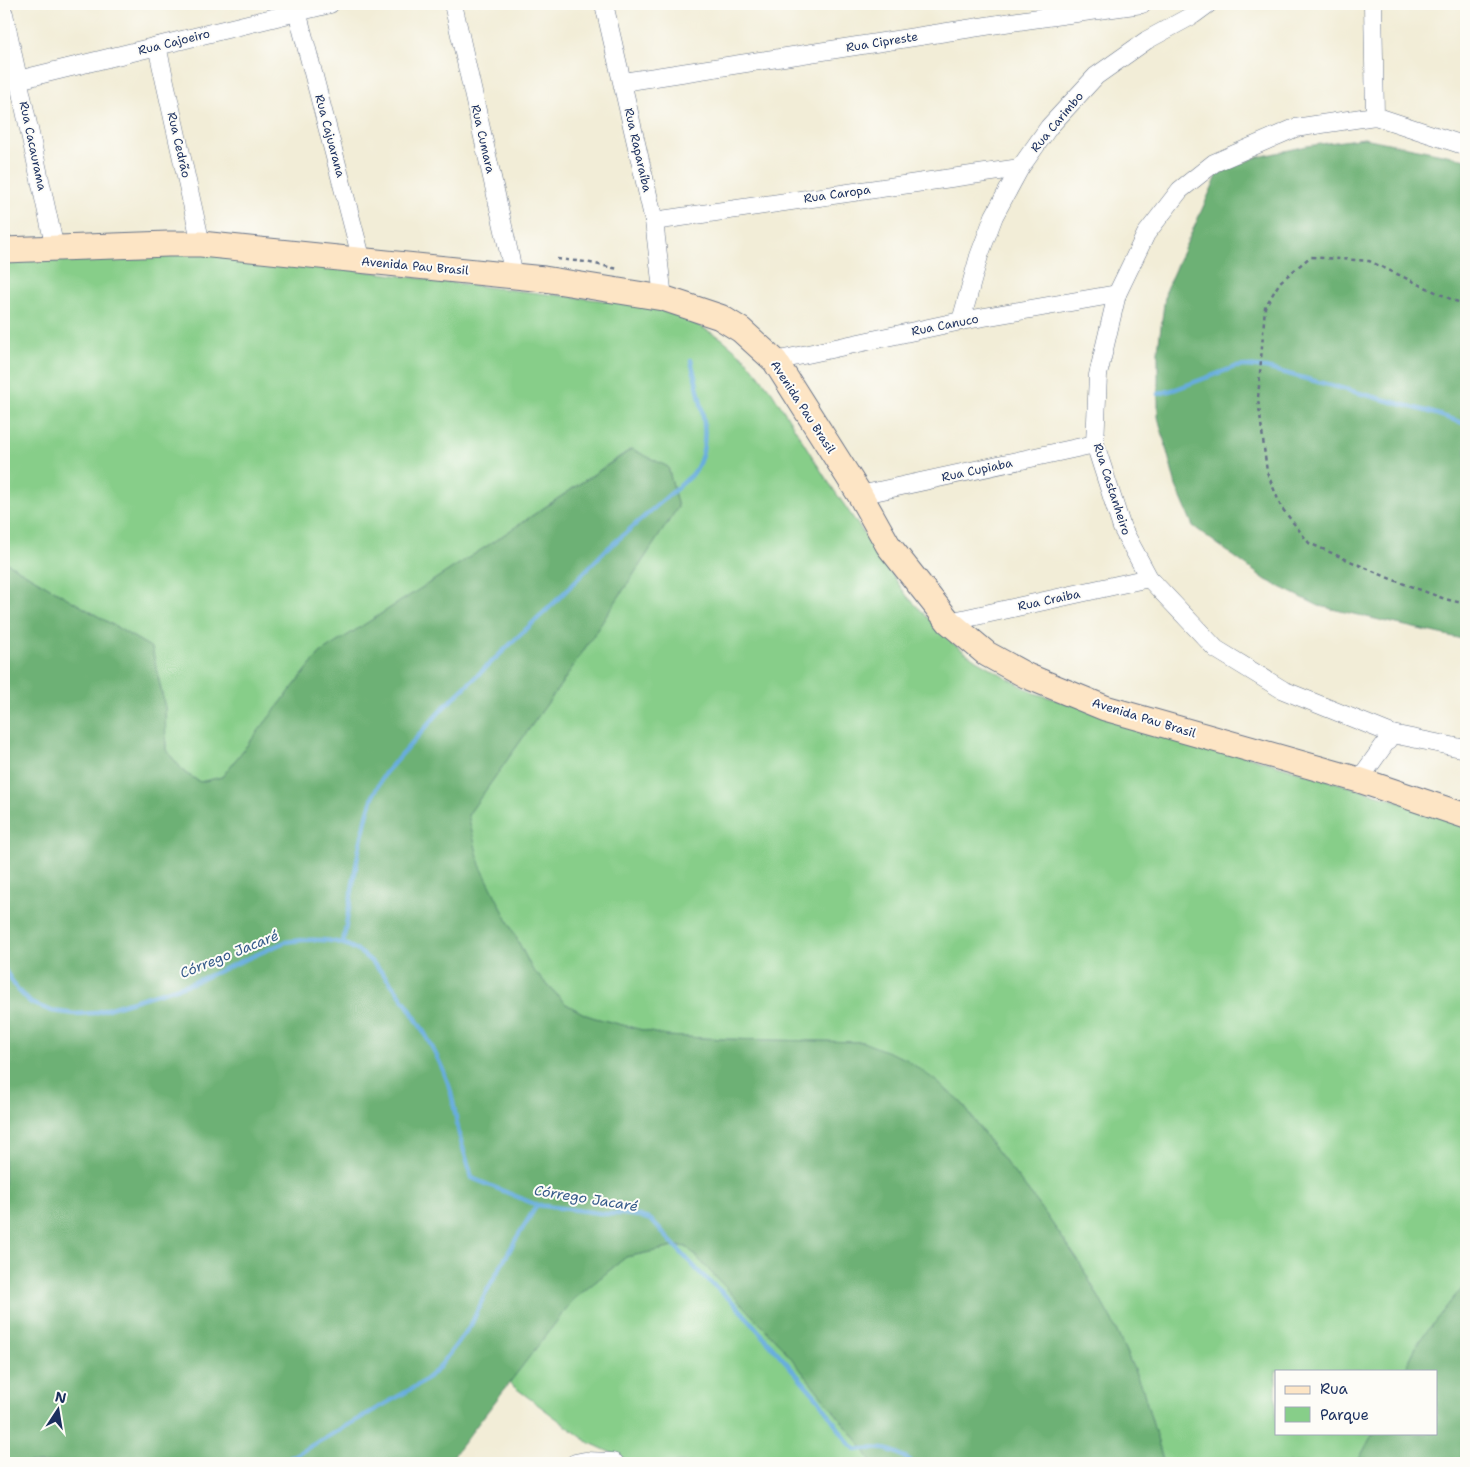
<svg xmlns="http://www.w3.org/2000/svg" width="1470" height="1467" viewBox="0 0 1470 1467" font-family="'Shantell Sans',sans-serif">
<rect width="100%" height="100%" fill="#fdfcf7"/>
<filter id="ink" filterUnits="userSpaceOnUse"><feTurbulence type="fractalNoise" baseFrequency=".02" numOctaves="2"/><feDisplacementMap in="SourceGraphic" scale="10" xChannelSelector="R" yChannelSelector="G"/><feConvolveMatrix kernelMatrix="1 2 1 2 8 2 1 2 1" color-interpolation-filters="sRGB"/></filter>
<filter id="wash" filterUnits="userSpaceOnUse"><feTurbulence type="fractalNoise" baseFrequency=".0096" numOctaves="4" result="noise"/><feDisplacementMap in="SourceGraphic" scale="20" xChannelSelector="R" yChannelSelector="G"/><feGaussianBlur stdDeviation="1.12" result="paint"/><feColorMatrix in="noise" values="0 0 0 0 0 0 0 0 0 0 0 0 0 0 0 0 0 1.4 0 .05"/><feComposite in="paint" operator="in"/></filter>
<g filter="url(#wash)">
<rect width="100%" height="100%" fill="#f2edd7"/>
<g fill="#87ce89" stroke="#517e74">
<path d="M211 251 486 287 643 305 666 312 692 322 721 338 745 358 772 392 825 477 907 596 951 642 976 660 1034 693 1466 821V1285L1456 1295 1419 1341 1404 1371H1276V1433H1373L1357 1463H1164L1143 1390 1113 1323 1079 1262 1040 1206 992 1145 961 1102 863 1042 722 1039 666 1036 595 1018 586 1015 566 1004 532 969 479 865 468 815 564 680 678 507 668 467 631 449 487 546 320 653 222 777 200 782 185 773 166 750 165 708 152 648 4 561V254Z"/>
<path d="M679 1246 687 1247 784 1349 861 1445 872 1463H633L588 1442 509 1383 573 1300 626 1257Z"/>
</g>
<g fill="#6db175" stroke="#44706a">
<path d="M1364 138 1466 159V407L1460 410 1466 430V640L1319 606 1266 580 1193 526 1176 486 1158 417V349L1166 289 1218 174 1254 158 1307 146Z"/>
<path d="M632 449 668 467 678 507 564 680 468 815 480 865 532 969 566 1004 586 1015 595 1018 666 1036 722 1039 863 1042 906 1059 936 1081 961 1102 992 1145 1040 1206 1079 1262 1113 1323 1143 1390 1164 1463H872L861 1445 784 1349 687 1247 679 1246 626 1257 573 1300 451 1459 445 1463H4V561L152 648 165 708 166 750 185 773 200 782 222 777 320 653 487 546Z"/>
<path d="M1466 1285V1463H1357L1373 1433H1436V1371H1404L1419 1341 1456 1295Z"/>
</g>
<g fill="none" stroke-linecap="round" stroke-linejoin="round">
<g stroke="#68adde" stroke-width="4.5">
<path d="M1158 394 1176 389 1235 367 1246 366 1266 368 1430 412 1466 424"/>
<path d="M343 943 359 849 368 812 374 794 385 773 444 707 555 602 606 550 692 475C717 444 698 394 691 360"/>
<path d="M4 969 18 990 31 1003 52 1011 75 1014 94 1013 192 983 285 942C304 939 322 938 341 943 384 954 438 1049 450 1089 454 1104 456 1119 459 1134 463 1149 468 1163 472 1178L537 1205 607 1214H622L639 1216 651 1220 700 1273 735 1304 818 1399 848 1442 856 1450C880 1447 893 1447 912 1463"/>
<path d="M281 1463 420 1384 437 1370 471 1325 484 1296 516 1239 537 1205"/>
</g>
</g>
</g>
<g filter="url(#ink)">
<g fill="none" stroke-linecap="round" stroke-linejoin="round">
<g stroke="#667288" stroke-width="19">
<g id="street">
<path d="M453 4 514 275"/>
<path d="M604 4 654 221 663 298"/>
<path d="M1373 4 1375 116"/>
<path d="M297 11 362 261"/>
<path d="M4 14 55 249"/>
<path d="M157 46 201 244"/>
<path d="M18 80 330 4"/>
<path d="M623 82 1025 20 1142 4"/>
<path d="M1466 146 1375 116 1295 128 1214 163 1180 190 1146 234 1117 294 1098 375 1095 444 1122 528 1149 578 1216 649 1283 690 1392 734 1466 749"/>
<path d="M654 221 1020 168"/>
<path d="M961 321 979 256 994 216 1020 168 1049 127 1096 76 1147 40 1193 15 1208 4"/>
<path d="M775 361 961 321 1117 294"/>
<path d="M860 495 1095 444"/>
<path d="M949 622 1149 578"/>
<path d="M1359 780 1392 734"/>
<path d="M575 1463 585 1461 612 1462 615 1463"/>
</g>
</g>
<g stroke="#667288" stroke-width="27">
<path id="secondary" d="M4 250 168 244H201L544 279 663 298 720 317 741 330 775 361 860 495 888 545 949 622 987 654 1027 676 1105 708 1359 780 1466 816"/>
</g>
<g stroke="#667288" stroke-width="2.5" stroke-dasharray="4 4" stroke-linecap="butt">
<path d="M557 259 586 262 618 269"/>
<path d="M1466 304 1455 301 1369 261 1310 257 1280 282 1265 307 1258 399 1267 472 1281 507 1309 543 1391 579 1445 599 1466 604"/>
</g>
<use href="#street" stroke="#fff" stroke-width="18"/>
<use href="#secondary" stroke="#fde5c5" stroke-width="25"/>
</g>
</g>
<g text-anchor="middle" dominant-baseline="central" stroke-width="4" stroke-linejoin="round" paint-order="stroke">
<g font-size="12" fill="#1b2f5e" stroke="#fdfcf7">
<text transform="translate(174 42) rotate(-14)">Rua Cajoeiro</text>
<text transform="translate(882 42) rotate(-9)">Rua Cipreste</text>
<text transform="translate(1057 122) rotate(-50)">Rua Carimbo</text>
<text transform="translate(330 136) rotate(75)">Rua Cajuarana</text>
<text transform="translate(483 139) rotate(77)">Rua Cumara</text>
<text transform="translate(179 145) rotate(77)">Rua Cedrão</text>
<text transform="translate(33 146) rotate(78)">Rua Cacaurama</text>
<text transform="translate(638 150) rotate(77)">Rua Raparaíba</text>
<text transform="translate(837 194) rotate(-8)">Rua Caropa</text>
<text transform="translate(415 266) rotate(5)">Avenida Pau Brasil</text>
<text transform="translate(945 325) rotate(-11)">Rua Canuco</text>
<text transform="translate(803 407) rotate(57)">Avenida Pau Brasil</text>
<text transform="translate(977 470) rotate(-12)">Rua Cupiaba</text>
<text transform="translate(1112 489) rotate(72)">Rua Castanheiro</text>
<text transform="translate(1049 600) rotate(-12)">Rua Craiba</text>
<text transform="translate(1144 718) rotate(17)">Avenida Pau Brasil</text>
</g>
<g font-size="14" font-style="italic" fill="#365b8b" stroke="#fdfcf7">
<text transform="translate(229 954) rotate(-22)">Córrego Jacaré</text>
<text transform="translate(586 1198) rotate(9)">Córrego Jacaré</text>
</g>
</g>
<rect width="1470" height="1467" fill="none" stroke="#fdfcf7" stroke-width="20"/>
<rect x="1275" y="1370" width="162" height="65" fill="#fdfcf7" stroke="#a3aaba"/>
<rect x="1285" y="1386" width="25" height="8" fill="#fde5c5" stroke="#a3aaba"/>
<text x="1320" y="1394" font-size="15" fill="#1b2f5e">Rua</text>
<rect x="1285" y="1407" width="25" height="15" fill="#87ce89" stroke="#a3aaba"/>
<text x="1320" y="1420" font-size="15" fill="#1b2f5e">Parque</text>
<g transform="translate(58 1410) rotate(12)" stroke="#fdfcf7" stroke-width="4" paint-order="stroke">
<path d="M0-4L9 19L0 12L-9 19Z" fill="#1b2f5e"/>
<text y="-8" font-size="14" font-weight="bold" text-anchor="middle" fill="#1b2f5e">N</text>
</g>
</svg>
